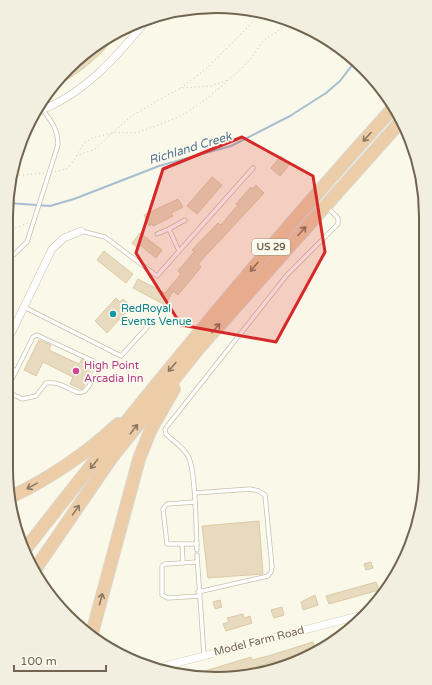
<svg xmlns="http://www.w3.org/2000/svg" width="432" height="685" viewBox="0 0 432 685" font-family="'Varela Round',sans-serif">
<rect width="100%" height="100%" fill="#faf8e8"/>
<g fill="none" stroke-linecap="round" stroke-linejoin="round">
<path stroke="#a6bed1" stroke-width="2" d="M8 203 50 206 74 199 159 166 231 146 290 116 326 93 340 81 356 60"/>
</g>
<g fill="#e7dabe" stroke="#dccaa5">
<path d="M114 35 115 37 101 53 84 68 62 83 52 87 58 78Z"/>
<path d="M281 156 290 164 280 176 271 168Z"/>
<path d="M212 177 222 185 197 214 187 206Z"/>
<path d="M256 185 264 193 198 264 201 267 178 295 173 291 165 305 133 288 138 279 165 293 181 274 178 271 194 252 192 250 218 223 221 225 238 205 236 204 251 187 252 189Z"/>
<path d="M178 199 183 207 171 213 173 216 153 226 152 224 149 226 144 215Z"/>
<path d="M140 233 162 250 156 258 140 245 138 248 132 243Z"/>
<path d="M104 251 133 274 126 283 97 260Z"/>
<path d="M116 298 120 302 123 299 131 306 107 333 95 321Z"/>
<path d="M39 340 51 345 49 350 79 364 82 359 91 364 93 366 83 388 81 389 70 384 73 377 43 362 36 376 24 370Z"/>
<path d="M259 521 263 574 208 578 202 526Z"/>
<path d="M371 562 373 568 366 570 364 564Z"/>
<path d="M376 582 379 590 329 604 326 596Z"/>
<path d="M315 595 318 605 303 610 301 602Z"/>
<path d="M220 600 222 607 215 609 213 602Z"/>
<path d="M282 607 284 615 274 618 271 610Z"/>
<path d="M243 614 244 618 250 616 252 623 226 631 223 624 229 622 227 618Z"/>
<path d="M340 635 328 645 326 639Z"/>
<path d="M313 642 316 653 307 657V654L290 660 289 658 276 662 275 661 226 676 207 678 205 671 251 657 252 660 268 656Z"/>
</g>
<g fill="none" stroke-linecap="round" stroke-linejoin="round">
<g stroke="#c7c0ad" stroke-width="5">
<g id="service">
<path d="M81 231 105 237 157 276 253 168"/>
<path d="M157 234 169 229"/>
<path d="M179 251 169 229 185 220"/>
<path d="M7 261 27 242 58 145C58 130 52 122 43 110"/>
<path d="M24 307 121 356 150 324"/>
<path d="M37 335 93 361 97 366C82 416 73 379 46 383L36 396 22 399 12 394 9 385 33 337Z"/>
<path d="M7 366 16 371"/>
<path d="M195 493 250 489 259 491 265 495 272 567 271 572 268 576 198 592"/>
<path d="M195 502 167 504 163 509 167 544H197"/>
<path d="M182 544 183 563"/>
<path d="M197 550C196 532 196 469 188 456 183 447 173 441 166 434L165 429 287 275 338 224V218L327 207"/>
<path d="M197 555 204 656"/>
<path d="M197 562 165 564 162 566V595L168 598 199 596"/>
</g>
</g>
<g stroke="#c7c0ad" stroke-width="8">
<g id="minor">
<path d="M36 112C82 96 116 58 145 22"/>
<path d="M7 342 52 249 64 238 81 231"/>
<path d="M153 669 366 614"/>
</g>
</g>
<g stroke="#dad7d1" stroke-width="14">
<g id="motorway">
<path d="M11 497C50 478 86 454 118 424"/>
<path d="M24 551C142 399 264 251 393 108"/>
<path d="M34 571 110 460 199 348 402 120"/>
<path d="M91 637 139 459 151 429 174 389"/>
</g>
</g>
<g stroke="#d1c3a6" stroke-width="1" stroke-dasharray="1 3" stroke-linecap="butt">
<path d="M181 88 207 68 261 14"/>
<path d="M76 156 95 149 130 117 169 94 181 88 211 86 228 80"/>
<path d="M55 172 66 169 72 163 84 143 92 138 116 132 137 133 179 117 204 101 242 68 252 57 263 41 291 22"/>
<path d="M11 176 44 173"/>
<path d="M8 231 28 223"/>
</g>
<use href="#service" stroke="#fff" stroke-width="3.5"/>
<use href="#minor" stroke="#fff" stroke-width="7"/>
<use href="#motorway" stroke="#eccda7" stroke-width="12"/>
</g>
<defs><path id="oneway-shaft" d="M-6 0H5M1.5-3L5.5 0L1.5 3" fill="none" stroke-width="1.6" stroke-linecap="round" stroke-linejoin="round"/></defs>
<g stroke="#8a7a61">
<use href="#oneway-shaft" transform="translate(367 137) rotate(132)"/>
<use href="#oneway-shaft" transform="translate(302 231) rotate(-48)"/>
<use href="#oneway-shaft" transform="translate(254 267) rotate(130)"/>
<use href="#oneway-shaft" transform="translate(216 328) rotate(-49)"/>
<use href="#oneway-shaft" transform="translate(172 367) rotate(130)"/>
<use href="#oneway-shaft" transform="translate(134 429) rotate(-52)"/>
<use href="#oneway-shaft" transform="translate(94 464) rotate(129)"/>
<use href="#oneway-shaft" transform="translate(32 486) rotate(151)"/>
<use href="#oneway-shaft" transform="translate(76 510) rotate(-55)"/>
<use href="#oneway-shaft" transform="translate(101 599) rotate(-75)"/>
</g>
<path fill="#d62828" fill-opacity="0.2" stroke="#d62828" stroke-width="3" stroke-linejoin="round" d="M242 137 313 176 325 252 276 342 181 325 136 253 163 169Z"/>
<circle fill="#0f9aa8" stroke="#fdfbee" stroke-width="1.5" cx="113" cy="314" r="4"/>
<circle fill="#d1479c" stroke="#fdfbee" stroke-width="1.5" cx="76" cy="371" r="4"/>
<g text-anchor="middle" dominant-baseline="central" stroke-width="3.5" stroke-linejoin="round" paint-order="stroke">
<rect fill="#fdfbee" stroke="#9b927f" stroke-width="1" x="252" y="239" width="38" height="16" rx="3"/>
<g font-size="10" font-weight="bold" fill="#71654f">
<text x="271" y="247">US 29</text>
</g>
<g font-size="11" fill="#0d838f" stroke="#fdfbee" text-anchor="start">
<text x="121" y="308">RedRoyal<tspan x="121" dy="13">Events Venue</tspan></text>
</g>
<g font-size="11" fill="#b23c85" stroke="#fdfbee" text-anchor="start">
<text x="84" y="365">High Point<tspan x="84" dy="13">Arcadia Inn</tspan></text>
</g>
<g font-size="11" fill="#71654f" stroke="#fdfbee">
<text transform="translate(259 641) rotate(-14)">Model Farm Road</text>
</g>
<g font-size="12" font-style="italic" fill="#53738e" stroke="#fdfbee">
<text transform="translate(190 148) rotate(-17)">Richland Creek</text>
</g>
</g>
<path d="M0 0H432V685H0ZM216 13H216A203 203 0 0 1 419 216V469A203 203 0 0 1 216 672H216A203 203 0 0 1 13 469V216A203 203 0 0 1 216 13Z" fill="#f2efe1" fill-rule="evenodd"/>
<path fill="none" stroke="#71654f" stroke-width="2" d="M216 13H216A203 203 0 0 1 419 216V469A203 203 0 0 1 216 672H216A203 203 0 0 1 13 469V216A203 203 0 0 1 216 13Z"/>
<path d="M14 665v6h92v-6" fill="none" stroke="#71654f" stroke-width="2"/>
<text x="20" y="665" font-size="12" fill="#71654f" stroke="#fdfbee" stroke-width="3" paint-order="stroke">100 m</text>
</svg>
